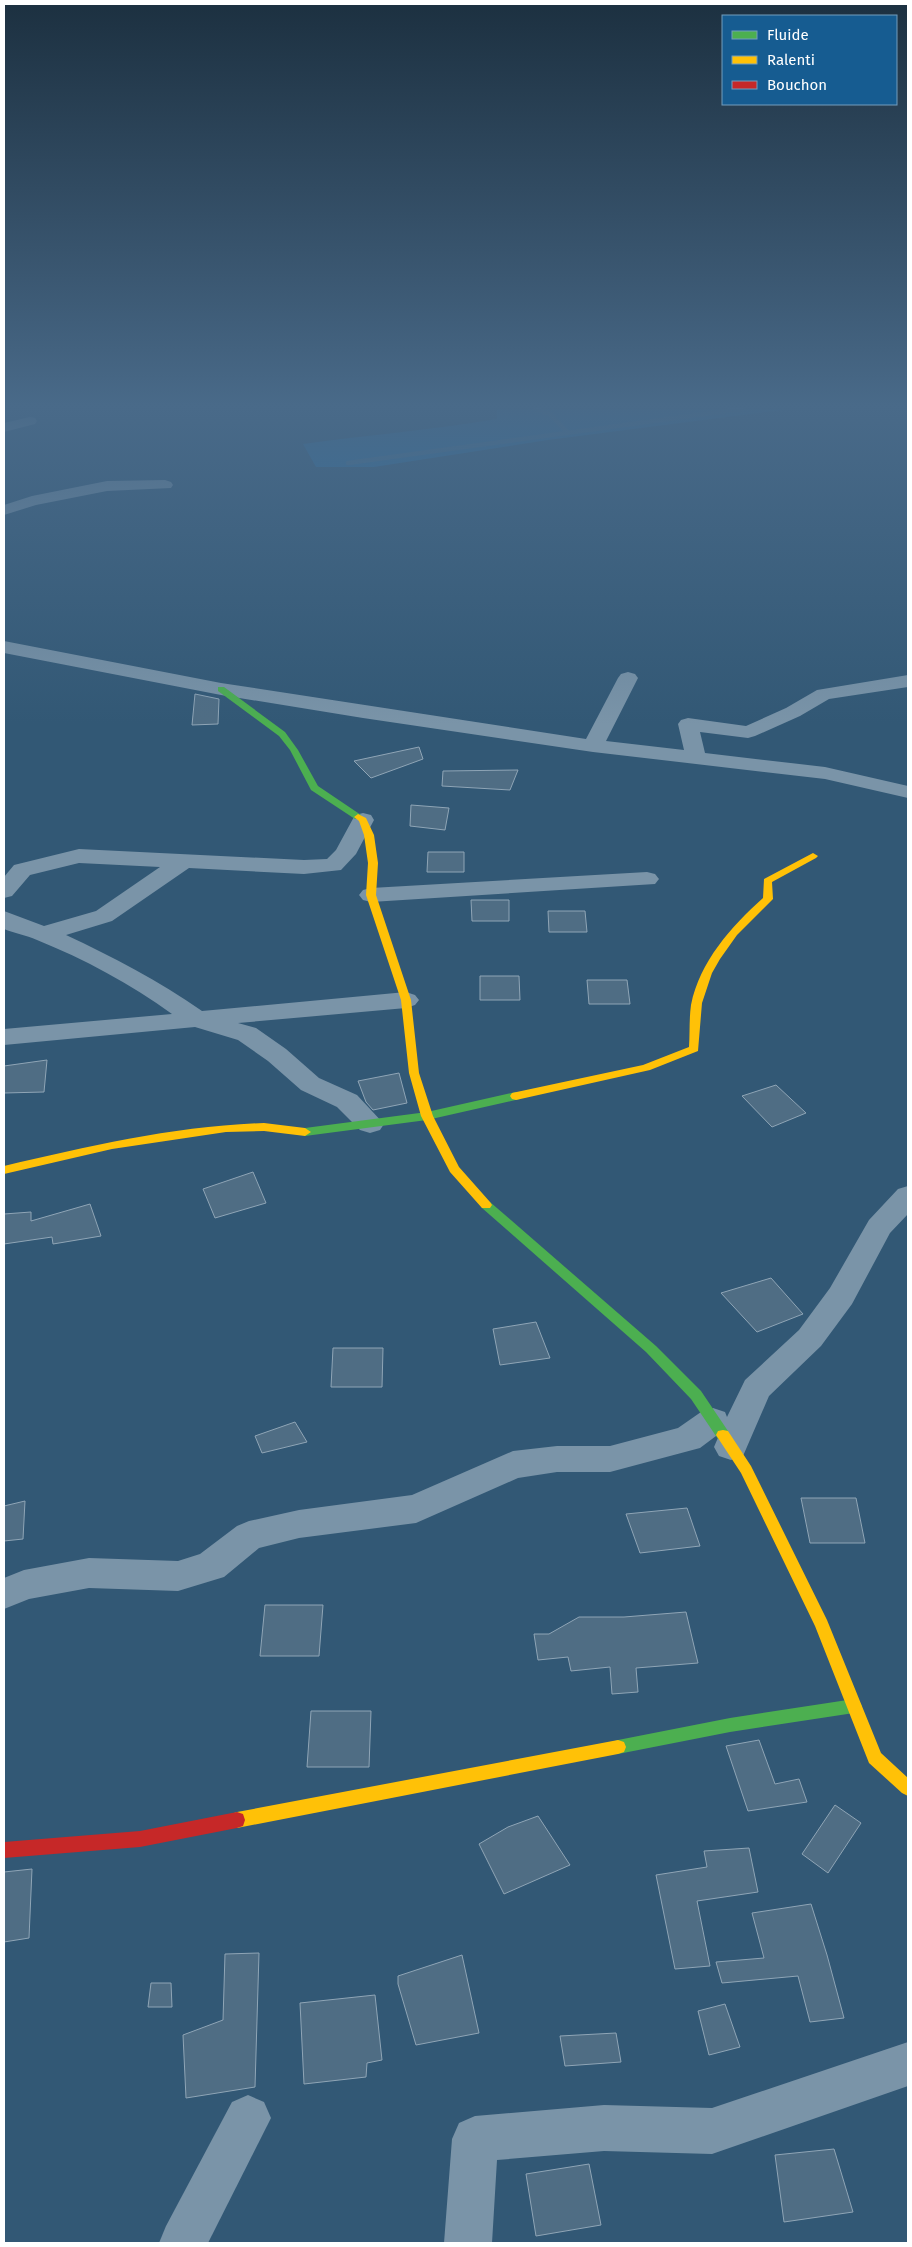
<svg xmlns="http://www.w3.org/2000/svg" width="912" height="2247" viewBox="0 0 912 2247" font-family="'Fira Sans',sans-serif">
<rect width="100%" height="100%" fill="#325875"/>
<path fill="#2871a6" d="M497 409H790L548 440 374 467H316L303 444C368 435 433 430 497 419Z"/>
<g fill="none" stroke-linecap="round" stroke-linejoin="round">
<g stroke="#437499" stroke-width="4.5">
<path d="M536 409 550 414 567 432"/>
<path d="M348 463 741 409"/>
</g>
</g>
<g fill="#4f6d84" stroke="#8fa5b6">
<path d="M195 694 219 699 218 724 192 725Z"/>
<path d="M419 747 423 759 371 778 354 761Z"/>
<path d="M518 770 510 790 442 786 443 771Z"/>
<path d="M411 805 449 808 445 830 410 826Z"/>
<path d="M428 852H464V872H427Z"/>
<path d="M471 900H509V921H472Z"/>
<path d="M548 911H585L587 932H549Z"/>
<path d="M480 976H519L520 1000H480Z"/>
<path d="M587 980H627L630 1004H589Z"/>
<path d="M47 1060 44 1092 4 1093V1066Z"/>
<path d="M399 1073 407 1103 373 1110 366 1102 358 1081Z"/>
<path d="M776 1085 806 1113 772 1127 742 1096Z"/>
<path d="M253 1172 266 1203 215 1218 203 1189Z"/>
<path d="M90 1204 101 1236 53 1244 52 1237 4 1244V1214L31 1212V1221Z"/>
<path d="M771 1278 803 1314 757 1332 721 1293Z"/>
<path d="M536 1322 550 1358 500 1365 493 1329Z"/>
<path d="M333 1348H383L382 1387H331Z"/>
<path d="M295 1422 307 1442 262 1453 255 1436Z"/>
<path d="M801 1498H856L865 1543H810Z"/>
<path d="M25 1501 23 1539 4 1541V1506Z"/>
<path d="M687 1508 700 1546 640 1553 626 1514Z"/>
<path d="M265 1605H323L319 1656H260Z"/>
<path d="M686 1612 698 1663 636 1668 638 1692 612 1694 610 1667 571 1671 568 1657 538 1660 534 1634H549L579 1617H624Z"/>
<path d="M311 1711H371L369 1767H307Z"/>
<path d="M759 1740 775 1784 799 1779 807 1802 748 1811 726 1746Z"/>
<path d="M835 1805 861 1823 828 1873 802 1854Z"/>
<path d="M538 1816 570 1865 504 1894 479 1844 508 1827Z"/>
<path d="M749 1848 758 1892 697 1901 710 1966 675 1969 656 1875 707 1867 704 1851Z"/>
<path d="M32 1869 29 1938 4 1942V1872Z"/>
<path d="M811 1904 827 1955 844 2018 810 2022 798 1976 722 1983 716 1962 764 1958 752 1913Z"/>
<path d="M259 1953 255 2087 186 2098 183 2035 223 2020 225 1954Z"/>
<path d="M462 1955 479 2033 416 2045 398 1984V1976Z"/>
<path d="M151 1983H171L172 2007H148Z"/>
<path d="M375 1995 382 2060 367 2063 366 2077 304 2084 300 2003Z"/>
<path d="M725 2004 740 2047 709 2055 698 2011Z"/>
<path d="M616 2033 621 2062 565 2066 560 2036Z"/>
<path d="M834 2149 853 2212 784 2222 775 2155Z"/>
<path d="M589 2164 601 2225 536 2236 526 2174Z"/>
</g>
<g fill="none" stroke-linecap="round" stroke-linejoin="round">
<g fill="#7a94a8" fill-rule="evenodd">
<path d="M30 417 35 418 37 421 35 424 4 432V423Z"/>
<path d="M165 480 171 482 173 485 171 488 107 491 36 505 4 515V505L32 496 107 481Z"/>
<path d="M4 641 221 683 586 739 618 678 621 674 628 672 635 674 638 678 606 741 684 750 678 724 681 720 688 718 746 726 786 708 817 690 908 675V687L829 699 800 716 755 736 748 738 700 732 705 753 825 767 908 786V798L825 779 593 752 363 718 221 695 4 653Z"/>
<path d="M363 813 371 815 374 820 356 854 341 870 304 874 189 868 112 921 66 935C113 957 159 981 202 1011L406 992 415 995 419 1000 415 1005 406 1008 238 1023 256 1028 286 1049 319 1078 357 1095 384 1124 380 1130 370 1133 360 1130 337 1107 301 1090 268 1061 238 1040 195 1027 4 1045V1029L172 1014C131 984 84 959 37 940 26 935 14 933 4 929V911L44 926 96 911 160 867 79 863 30 875 12 896 4 898V877L14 865 79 849 304 860 327 859 336 850 355 815Z"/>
<path d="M647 872 655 874 659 879 655 884 371 902 363 900 359 895 363 890 371 888Z"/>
<path d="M908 1186V1214L890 1233 852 1304 821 1346 769 1396 743 1456 731 1460 719 1456 714 1447 720 1433 700 1448 610 1472H557L518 1478 416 1523 299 1538 259 1548 224 1577 178 1591 89 1588 29 1599 4 1609V1578L24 1570 89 1558 178 1561 200 1554 237 1526 249 1521 299 1510 412 1495 513 1451 557 1446H610L678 1428 701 1412 713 1408 725 1412 727 1417 745 1380 799 1330 830 1288 869 1220 898 1189Z"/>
<path d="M908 2042V2086L712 2154 604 2151 497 2160 492 2243H444L452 2139 459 2123 475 2116 604 2105 712 2108Z"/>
<path d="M248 2095 264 2102 271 2118 208 2243H159L166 2226 232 2102Z"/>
</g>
<g fill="#4caf50" fill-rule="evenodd">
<path d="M218 687H224L285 732 298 750 318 786 361 815V819H355L311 790 290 750 279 736 218 691Z"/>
<path d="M516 1092 520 1093 522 1096 520 1099 427 1120 305 1136 299 1132 305 1128 427 1112Z"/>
<path d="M486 1201 490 1202 656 1346 701 1391 728 1431 730 1435 728 1439 723 1440 718 1439 691 1399 646 1352 482 1208 480 1205Z"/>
<path d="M854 1699 859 1701 862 1706 859 1711 854 1713 730 1732 618 1754 612 1752 610 1747 612 1742 618 1740 730 1718Z"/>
</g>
<g fill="#ffc107" fill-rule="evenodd">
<path d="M358 814 366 818 374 835 378 863 376 895 411 1000 419 1073 433 1116 459 1167 490 1202 492 1205 490 1208H482L450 1172 421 1116 409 1073 401 1000 366 895 368 863 364 835 359 821 354 817Z"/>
<path d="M813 853 818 856 816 858 772 882 773 899 737 935 720 959 712 973 702 1003 698 1051 650 1070 516 1100 512 1099 510 1096 512 1093 643 1065 689 1047C690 1033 689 1019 691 1005 700 961 731 927 763 898L764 879Z"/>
<path d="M264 1123 305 1128 311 1132 305 1136 264 1131 226 1132 112 1149 4 1174V1166C89 1146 176 1126 264 1123Z"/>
<path d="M723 1430 728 1431 751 1466 827 1620 881 1753 908 1778V1796L902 1793 869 1763 815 1626 741 1473 716 1435 718 1431Z"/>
<path d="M618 1740 624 1742 626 1747 624 1752 618 1754 237 1828 231 1826 229 1820 231 1814 237 1812Z"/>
</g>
<path fill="#c62828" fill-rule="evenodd" d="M237 1812 243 1814 245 1820 243 1826 237 1828 140 1847 4 1858V1842L140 1831Z"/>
</g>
<linearGradient id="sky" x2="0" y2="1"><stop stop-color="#1c3040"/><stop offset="0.56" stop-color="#496a89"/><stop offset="1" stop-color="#496a89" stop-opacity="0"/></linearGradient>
<rect width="912" height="724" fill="url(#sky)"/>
<rect width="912" height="2247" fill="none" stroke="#ffffff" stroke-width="10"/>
<rect x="722" y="15" width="175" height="90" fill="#165c91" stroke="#739dbd"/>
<rect x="732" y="31" width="25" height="8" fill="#4caf50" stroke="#739dbd"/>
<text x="767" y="40" font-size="15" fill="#ffffff">Fluide</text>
<rect x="732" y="56" width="25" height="8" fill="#ffc107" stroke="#739dbd"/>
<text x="767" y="65" font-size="15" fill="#ffffff">Ralenti</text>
<rect x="732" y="81" width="25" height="8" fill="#c62828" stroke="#739dbd"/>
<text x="767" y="90" font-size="15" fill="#ffffff">Bouchon</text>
</svg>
